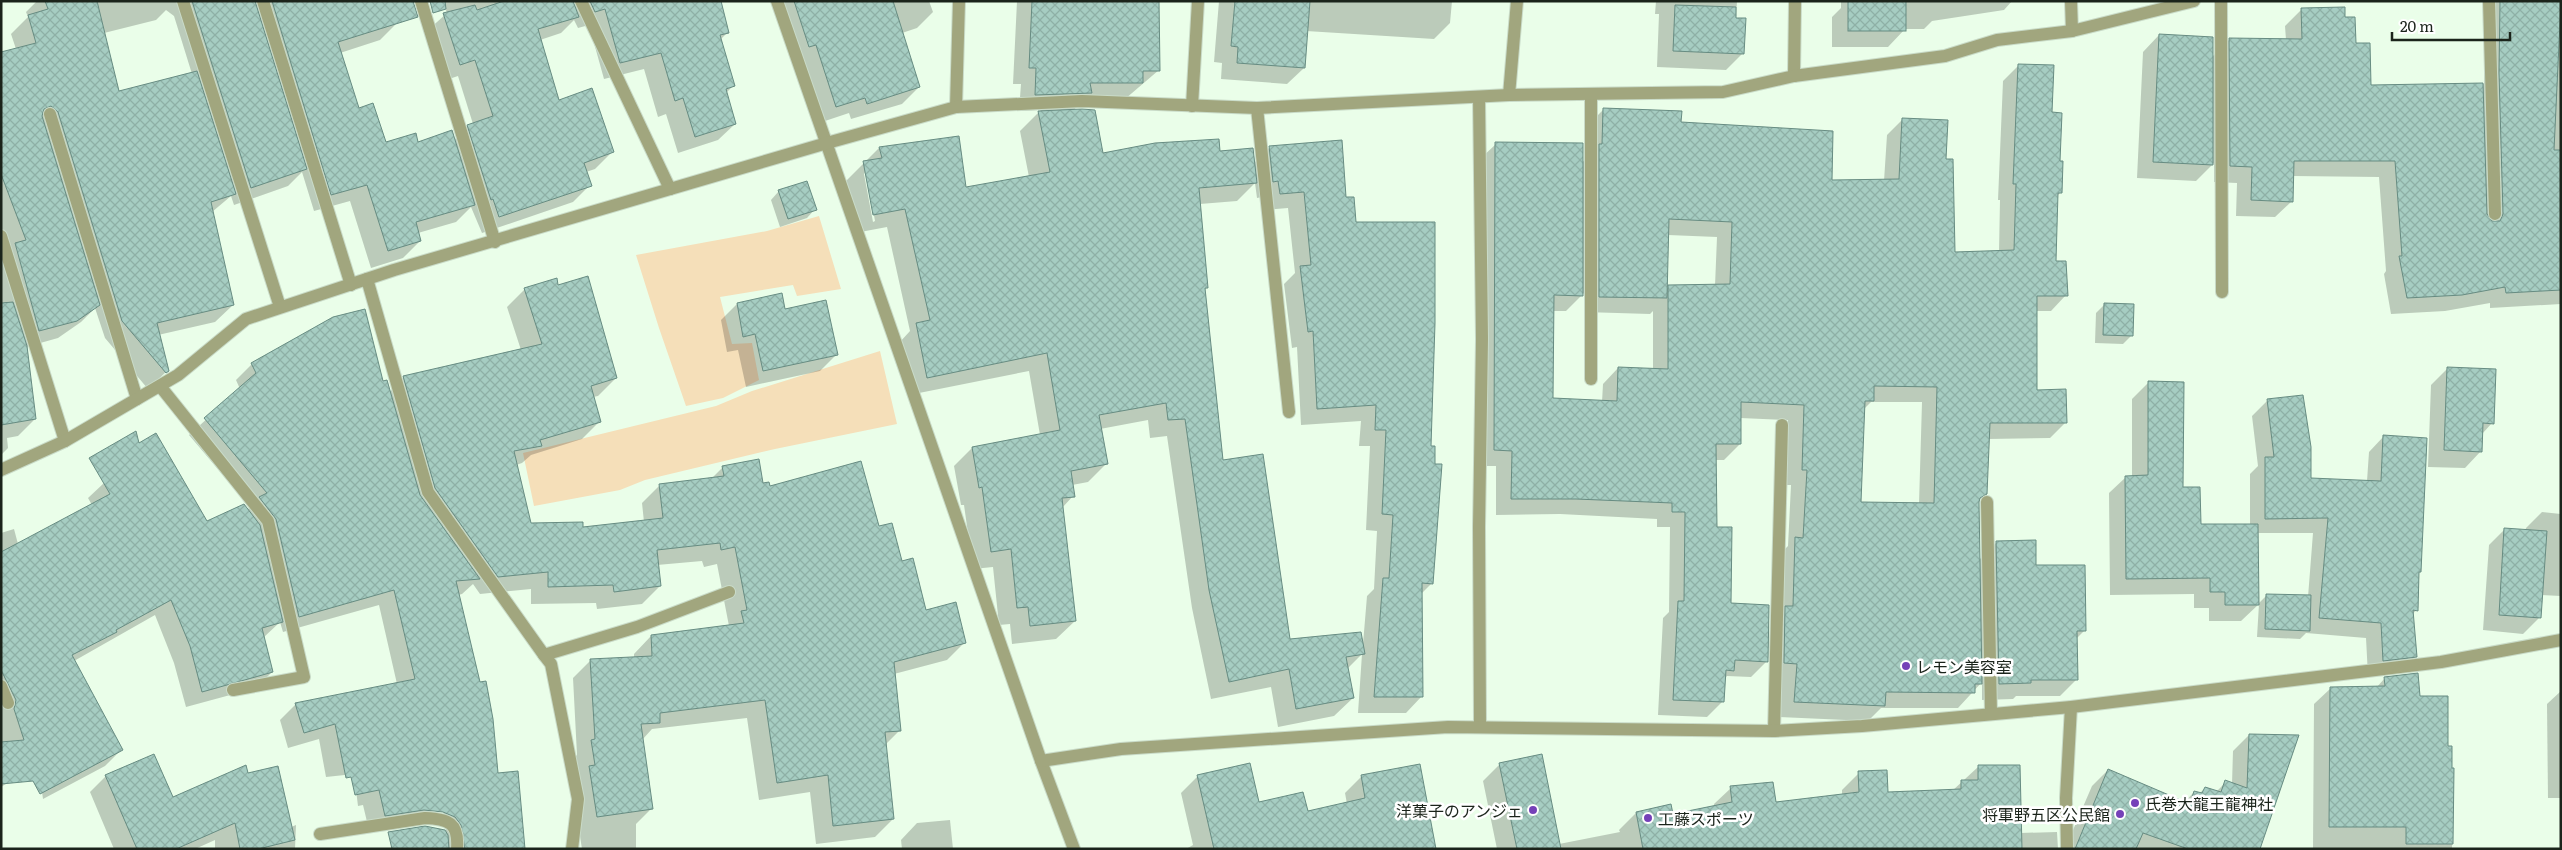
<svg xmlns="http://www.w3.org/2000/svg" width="2562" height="850" viewBox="0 0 2562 850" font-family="Literata,'Noto Sans JP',serif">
<defs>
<pattern id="building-cross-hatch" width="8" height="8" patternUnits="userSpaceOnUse" patternTransform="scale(1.25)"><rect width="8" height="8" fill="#a6cdc2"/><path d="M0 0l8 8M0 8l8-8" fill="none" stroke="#8eb0a6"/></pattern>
</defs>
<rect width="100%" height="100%" fill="#eafee9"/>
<g fill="#f5dfb9">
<path d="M819 216 841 289 797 296 793 285 720 297 732 344 752 343 759 380 723 398 686 406 659 328 636 255 767 231Z"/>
<path d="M880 351 897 424 775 449 645 480 620 490 534 506 523 453 716 406 752 391Z"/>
</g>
<g fill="#0003" fill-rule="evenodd">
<path d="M37 1H391L397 23 380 40 340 53 358 110 385 144 454 140 468 126 473 124 458 76 443 81 427 31 447 13 443 1H720L728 32 720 40 734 85 726 93 735 124 718 140 678 153 666 114 658 117 644 69 604 79 589 25 578 28 574 20 561 33 540 40 558 101 612 152 595 169 586 172 590 185 573 202 482 233 471 207 456 222 418 233 420 241 403 258 371 268 350 201 314 211 302 172 288 186 234 205 231 196 212 212 233 305 215 322 158 335 167 371 148 389 105 338 95 308 81 322 58 338 26 347 35 419 18 436 7 438 8 448 1 455V54L16 49 11 34 28 17 26 12ZM166 10 174 16 192 74 118 92 104 33 156 20Z"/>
<path d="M772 1H929L933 12 917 28 902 33 919 87 902 104 851 119 849 113 819 123Z"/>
<path d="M1012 1H1154L1159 70 1125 99H1084L1072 112 1102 154 1219 152 1253 164 1270 147 1345 199 1430 447 1432 583 1421 594 1422 696 1406 713H1358L1362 654 1347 669 1353 698 1334 716 1278 727 1271 687 1211 699 1192 608 1167 436 1150 438 1148 420 1100 429 1106 464 1088 482 1072 485 1073 496 1062 508 1075 621 1056 639 1012 644 1010 624 999 625 993 567 973 569 964 505H961L954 466 972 448 1040 435 1029 371 909 395 899 343 910 331 887 227 855 233 846 181 879 148 958 138 965 189 1029 177 1020 131 1041 110 1019 111 1021 84H1013L1017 1ZM866 171 875 221 873 222 864 174ZM1255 183 1257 198 1262 197 1263 210 1288 208 1295 273 1284 284 1292 348 1297 347 1301 425 1361 421 1359 446H1370L1366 530 1377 531 1374 589 1367 596 1363 644 1289 640 1222 461 1204 290 1207 288 1200 204 1237 201Z"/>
<path d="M1219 1H1452L1450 23 1434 39 1306 31 1304 68 1287 84 1221 79 1222 63 1214 62Z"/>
<path d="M1656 1H1737L1736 19 1743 53 1726 70 1657 67 1659 14H1655Z"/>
<path d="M1841 1H2012L2004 10 1932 21 1924 29H1905L1888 47H1832V17L1841 8Z"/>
<path d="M2484 1H2561V304L2490 308V303L2445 311 2391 314 2384 274 2386 271 2379 177 2292 176V201L2275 217 2236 216 2237 183 2214 182V163L2196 181 2137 178 2143 52 2159 35 2212 57 2230 39 2286 40 2285 26 2301 10 2344 18 2370 86 2484 84Z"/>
<path d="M2019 65 2050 113 2058 162 2061 192 2057 196 2055 262 2066 295 2051 311H2036V391L2065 423 2050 438 1988 439 1986 493 1978 501 1979 560 1996 543 2035 567 2084 631 2076 639 2077 679 2060 696H2016L2013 699 1982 700V682L1958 708H1881L1868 721 1779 717 1782 679 1769 678 1770 623 1778 615 1780 554 1788 546 1791 485H1786L1788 420 1740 418V444L1724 460H1715V528L1730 605 1766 662 1751 677 1727 676 1724 679 1723 701 1707 717 1658 715 1663 618 1669 612 1670 527H1657V519L1560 514 1496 515V466H1478L1480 159 1496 144 1582 163 1587 157 1588 125 1604 109 1680 123 1831 182 1884 181 1887 135 1903 119 1944 160 1954 253 1999 252 2000 200H1998L2003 81ZM1668 235 1717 237 1715 286 1669 287 1666 289ZM1584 293V312L1650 314 1653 311V370L1618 368 1603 384 1602 402 1552 399 1553 311H1566ZM1871 402H1922L1919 504 1859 503 1863 410Z"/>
<path d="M779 191 815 209 807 218 780 227 771 200Z"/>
<path d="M558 286 616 378 598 396 593 397 600 421 582 439 531 455 522 463 516 465 530 524 582 529 644 522 642 503 660 485 711 479 722 468 758 461 762 485 878 528 901 562 925 611 965 642 947 660 894 674 900 730 885 745 893 819 875 837 816 844 810 792 759 800 747 718 652 729 642 740 652 808 636 824V849H582L572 785 573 759 577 755 573 678 591 660 634 658V654L651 636 729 626 717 564 704 567 702 561 657 565 660 586 642 604 597 609 596 603 531 604V589L480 594 473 584 462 594 458 595 497 775 524 849H448L443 809 368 826 363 805 358 806 354 774 326 777 319 739 288 748 280 720 296 704 397 684 379 605 283 632 280 622 263 638 272 672 256 688 186 707 174 663 155 615 74 661 121 750 105 766 43 799 38 764 1 787V533L14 529 18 544 92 505 88 498 104 483 206 523 247 510 250 507 189 435 240 389 236 380 252 364 334 318 390 392 404 377 521 350 507 307 525 289Z"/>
<path d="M737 304 784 310 836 355 820 371 746 387 738 350 727 352 721 320Z"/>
<path d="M2104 305 2131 336 2123 344 2095 343 2096 313Z"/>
<path d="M2448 368 2492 423 2482 434 2481 451 2465 468 2428 467 2431 385Z"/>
<path d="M2148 383 2182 488 2199 525H2250V474L2258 466 2252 416 2267 401 2309 479 2367 481 2369 452 2384 436 2420 571 2418 574 2417 610 2412 614 2416 656 2400 672 2368 676 2366 638 2306 633 2300 639 2257 637 2259 604 2241 621H2209V608H2194V594L2110 595 2109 493 2126 477H2132V399ZM2257 533H2313L2308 597 2267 595 2258 604Z"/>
<path d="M2542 512 2561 514V512V596L2541 595 2540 617 2523 634 2483 630 2489 545 2505 529 2525 531 2526 528Z"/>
<path d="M2385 678 2419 697 2446 747 2451 770H2453L2452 849H2313L2314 704 2331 688H2376Z"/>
<path d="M2561 691V798H2548L2547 704Z"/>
<path d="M2249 735 2258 849H2059L2070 837 2092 786 2108 770 2184 803 2194 792 2199 794 2205 788 2216 792 2226 782 2232 784 2233 751Z"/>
<path d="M1500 764 1559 844 1620 832 1619 830 1636 813 1672 816 1714 807V804L1731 788 1774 803 1842 795V790L1859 773 1887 793 1952 791 1978 767 2020 833 2057 832 2058 849H1497L1483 781Z"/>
<path d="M247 775 291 827 296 825 295 849H215V840L195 849H114L90 792 106 776 172 798Z"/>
<path d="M1198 776 1258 804 1307 813 1347 804 1345 793 1362 776 1435 849H1186L1193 845 1181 793Z"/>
<path d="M950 820 953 849H902L901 840 917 823Z"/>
</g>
<g fill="url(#building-cross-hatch)" stroke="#678c82" fill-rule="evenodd">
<path d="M45 1H97L119 91 197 71 236 194 211 202 234 305 157 323 169 371 166 373 122 321 58 112 51 106 44 109 42 116 100 305 77 321 39 331 15 243 26 240 1 174V52L36 43 28 15 48 9Z"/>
<path d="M192 1H255L307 169 251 188Z"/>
<path d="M272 1H413L418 17 338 42 359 108 373 103 386 142 416 133 418 142 452 130 475 205 416 222 421 241 388 251 367 185 331 195Z"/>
<path d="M430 1H445L446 9 433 13Z"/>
<path d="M504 1H573L579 17 538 29 559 100 592 88 614 152 584 163 592 186 499 217 493 199 491 200 467 125 493 116 475 60 460 65 443 13 475 5 477 10Z"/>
<path d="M590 1H721L729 33 720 35 735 86 726 89 736 124 695 137 683 98 675 101 661 53 620 63 605 9 595 12Z"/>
<path d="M794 1H893L920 87 867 104 865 98 836 107 816 45 809 47Z"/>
<path d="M1032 1H1159L1160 71H1143V83H1090L1092 93 1035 95 1036 68H1029Z"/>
<path d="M1235 1H1310L1305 68 1237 63 1238 47 1231 46Z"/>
<rect x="1848" y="1" width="58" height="30"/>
<path d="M2500 1H2561L2554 150H2561V290L2506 293 2505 287 2462 295 2407 298 2399 256H2402L2395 161H2294L2293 202 2251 200 2252 167 2230 166 2229 38 2302 39 2301 8 2345 7V17H2355L2356 43H2370L2371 85 2483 83 2487 214 2492 221H2500L2503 214 2499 73Z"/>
<path d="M1675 5 1736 7V18H1746L1744 54 1673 51Z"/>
<path d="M2159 34 2213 37V165L2153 162Z"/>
<path d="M2018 64 2054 65 2052 112 2062 113 2060 161H2063L2062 193H2058L2056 261H2066L2068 296H2037V390L2066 389 2067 423H1990L1987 494 1980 498 1979 502 1982 684H1975V693L1886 692 1885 706 1794 702 1797 664 1784 663 1785 606H1793L1795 537 1803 538 1807 470H1802L1804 405 1741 402V444H1716L1717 527H1732L1731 603 1769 605 1768 662 1735 660 1734 671 1726 670 1724 702 1673 700 1678 601H1684L1685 512H1672V503L1576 499H1511L1512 451 1494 450 1495 142 1583 143V296L1554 295 1553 398 1617 401 1618 367 1668 369V285L1730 284 1732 222 1669 219 1667 298 1599 297V144H1602L1603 108 1682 111 1681 122 1833 131 1832 180 1899 179 1902 118 1948 120 1946 159H1953L1955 252 2014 250 2016 184H2013ZM1874 386 1937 387 1934 503 1861 502 1865 401H1874Z"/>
<path d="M1082 109 1095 110 1103 153 1155 143 1219 139 1220 151 1253 148 1257 183 1199 188 1208 288H1205L1223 460 1263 454 1290 639 1361 632 1365 654 1346 657 1354 698 1296 709 1289 669 1229 682 1209 590 1185 419 1168 420 1166 403 1099 415 1108 464 1071 471 1075 497 1062 498 1076 621 1030 626 1028 607 1017 608 1011 549 991 552 982 487 979 488 972 447 1060 430 1047 353 927 378 916 323 930 320 905 209 873 215 863 161 882 158 879 147 959 136 966 187 1050 172 1038 111Z"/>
<path d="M1342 140 1346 197H1354L1356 222H1435V323L1431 446H1435V464H1442L1433 584 1422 583 1423 697H1374L1383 578H1389L1393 515 1382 514 1386 430H1375L1376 405 1317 409 1313 331 1308 332 1300 266 1311 265 1304 192 1280 194 1278 181 1273 182 1269 146Z"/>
<path d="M807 181 817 210 788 219 778 190Z"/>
<path d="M588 276 617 378 591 386 601 422 540 440 542 446 514 451 531 523 583 522V527L663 518 659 484 724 476 722 466 759 459 763 483 769 482 770 486 861 461 879 526 892 523 902 561 913 558 926 610 956 602 966 643 894 662 901 731 885 732 894 819 833 826 828 775 777 783 765 700 660 713V723L641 724 653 809 597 817 589 766 595 765 591 740 595 739 590 659 652 656 651 635 744 623 741 611 747 610 735 547 721 550 720 543 657 550 661 586 614 592 613 585 548 587V572L498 577 435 488 403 376 542 344 524 288 557 278 558 285Z"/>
<path d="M782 293 785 309 826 300 838 355 763 371 755 334 743 337 737 303Z"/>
<path d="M13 302 27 346 36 419 1 425V303Z"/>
<path d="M2104 303 2134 304 2133 336 2103 335Z"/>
<path d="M365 309 383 381 387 380 420 495 480 579 456 581 480 682 486 681 493 719 498 773 518 771 525 849H465L461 825 455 817 443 812 424 810 385 816 379 790 355 795 351 777 346 778 335 724 304 733 295 703 415 679 394 590 299 617 276 519 259 497 267 493 204 418 256 373 251 363 333 317Z"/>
<path d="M2447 367 2496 369 2494 424 2483 423 2482 452 2444 450Z"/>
<path d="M2148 381 2184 382 2183 487H2200L2201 524H2258L2259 605H2225V592H2210V578L2126 579 2125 476 2148 475Z"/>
<path d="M2303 395 2311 447V478L2381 481 2383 435 2427 438 2421 572H2419L2418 611 2413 610 2417 657 2383 661 2381 623 2319 618 2328 518 2265 519V457H2274L2267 399Z"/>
<path d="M136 431 139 443 156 433 207 521 244 504 260 525 283 622 262 628 273 672 202 692 190 646 171 600 116 630 117 632 72 655 123 750 40 794 33 781 1 784V742L24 740 14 709 16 700 1 670V552L110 494 89 458Z"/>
<path d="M2504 528 2547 531 2541 618 2499 615Z"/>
<path d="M2036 540V565H2085L2086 631H2077L2078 680H2031V683L1999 684 1996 541Z"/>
<path d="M2266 594 2311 595 2310 631 2265 629Z"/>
<path d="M2418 673 2420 696H2448V746H2452V768H2454L2453 844H2406V827H2329L2330 687 2385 686 2384 677Z"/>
<path d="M2249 734 2299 735 2260 849H2188L2143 833 2136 849H2075L2108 769 2190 804 2194 791 2202 793 2205 787 2221 792 2225 780 2247 788Z"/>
<path d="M154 754 173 797 246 765 248 773 278 766 295 840 258 849H240L235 823 176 849H137L105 775Z"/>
<path d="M1542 754 1561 849H1517L1499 763Z"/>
<path d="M1250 763 1259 802 1303 792 1308 811 1365 798 1361 775 1420 764 1436 849H1214L1197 775Z"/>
<path d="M1978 765H2020L2022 849H1643L1636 812 1671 804 1673 814 1732 802 1730 786 1773 782 1776 802 1859 792 1858 771 1887 770 1888 792 1961 789V780H1978Z"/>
<path d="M425 826 445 830 448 835 449 849H392L388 832Z"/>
</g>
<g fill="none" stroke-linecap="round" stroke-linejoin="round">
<g stroke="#c9dbc8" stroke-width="14">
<g id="lane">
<path d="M1479 97 1482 339 1479 527 1480 727"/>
<path d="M367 279 428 492 544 655"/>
<path d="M320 834 425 818C449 819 459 823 457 849"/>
</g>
</g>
<g stroke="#c9dbc8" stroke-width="14">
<g id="street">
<path d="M183 1 280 307"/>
<path d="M263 1 351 285"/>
<path d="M421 1 495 242"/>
<path d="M581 1 670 189"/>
<path d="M777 1 1041 761 1074 849"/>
<path d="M2071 1 2072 31"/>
<path d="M2221 1 2222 292"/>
<path d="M2489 1 2495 214"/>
<path d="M1794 76 1795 1"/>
<path d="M1591 94V379"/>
<path d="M1509 95 1517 1"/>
<path d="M1192 106 1198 1"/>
<path d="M956 107 959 1"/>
<path d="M1257 108 1289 412"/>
<path d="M50 114 137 399"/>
<path d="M1 236 65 441"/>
<path d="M160 386 268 521 304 677 233 690"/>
<path d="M1 470 65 441 178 375 246 319 394 270 827 143 956 107 1082 101 1257 108 1509 95 1723 92 1794 76 1945 56 1997 40 2072 31 2194 1"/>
<path d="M1987 502 1991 714"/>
<path d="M1 686 8 703"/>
<path d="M1774 731 1782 425"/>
<path d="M1041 761 1121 749 1448 727 1774 731 1862 726 2071 707 2441 662 2561 640"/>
<path d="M572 849 578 799 551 664 544 655 637 627 729 592"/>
<path d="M2067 849 2066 798 2071 707"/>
</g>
</g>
<use href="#lane" stroke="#a1a67e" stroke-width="12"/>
<use href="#street" stroke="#a1a67e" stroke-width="12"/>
</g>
<g fill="#7541b8" stroke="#fff" stroke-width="2">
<circle cx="1906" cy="666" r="5"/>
<circle cx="2135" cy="803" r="5"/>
<circle cx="1533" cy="810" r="5"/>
<circle cx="2120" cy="814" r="5"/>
<circle cx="1648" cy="818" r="5"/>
</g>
<g text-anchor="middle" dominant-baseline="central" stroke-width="5" stroke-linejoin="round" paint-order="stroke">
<g font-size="16" fill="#1b241b" stroke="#fff" text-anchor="start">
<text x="1916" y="666">レモン美容室</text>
<text x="2145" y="803">氏巻大龍王龍神社</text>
<text x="1523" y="810" text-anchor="end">洋菓子のアンジェ</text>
<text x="2110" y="814" text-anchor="end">将軍野五区公民館</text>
<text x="1658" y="818">工藤スポーツ</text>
</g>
</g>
<rect width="2562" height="850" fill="none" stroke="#1b241b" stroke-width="5"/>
<path d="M2392 32v8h118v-8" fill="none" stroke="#1b241b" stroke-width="2.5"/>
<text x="2400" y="32" font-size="15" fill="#1b241b" stroke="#ffffff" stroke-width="4" paint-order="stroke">20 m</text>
</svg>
